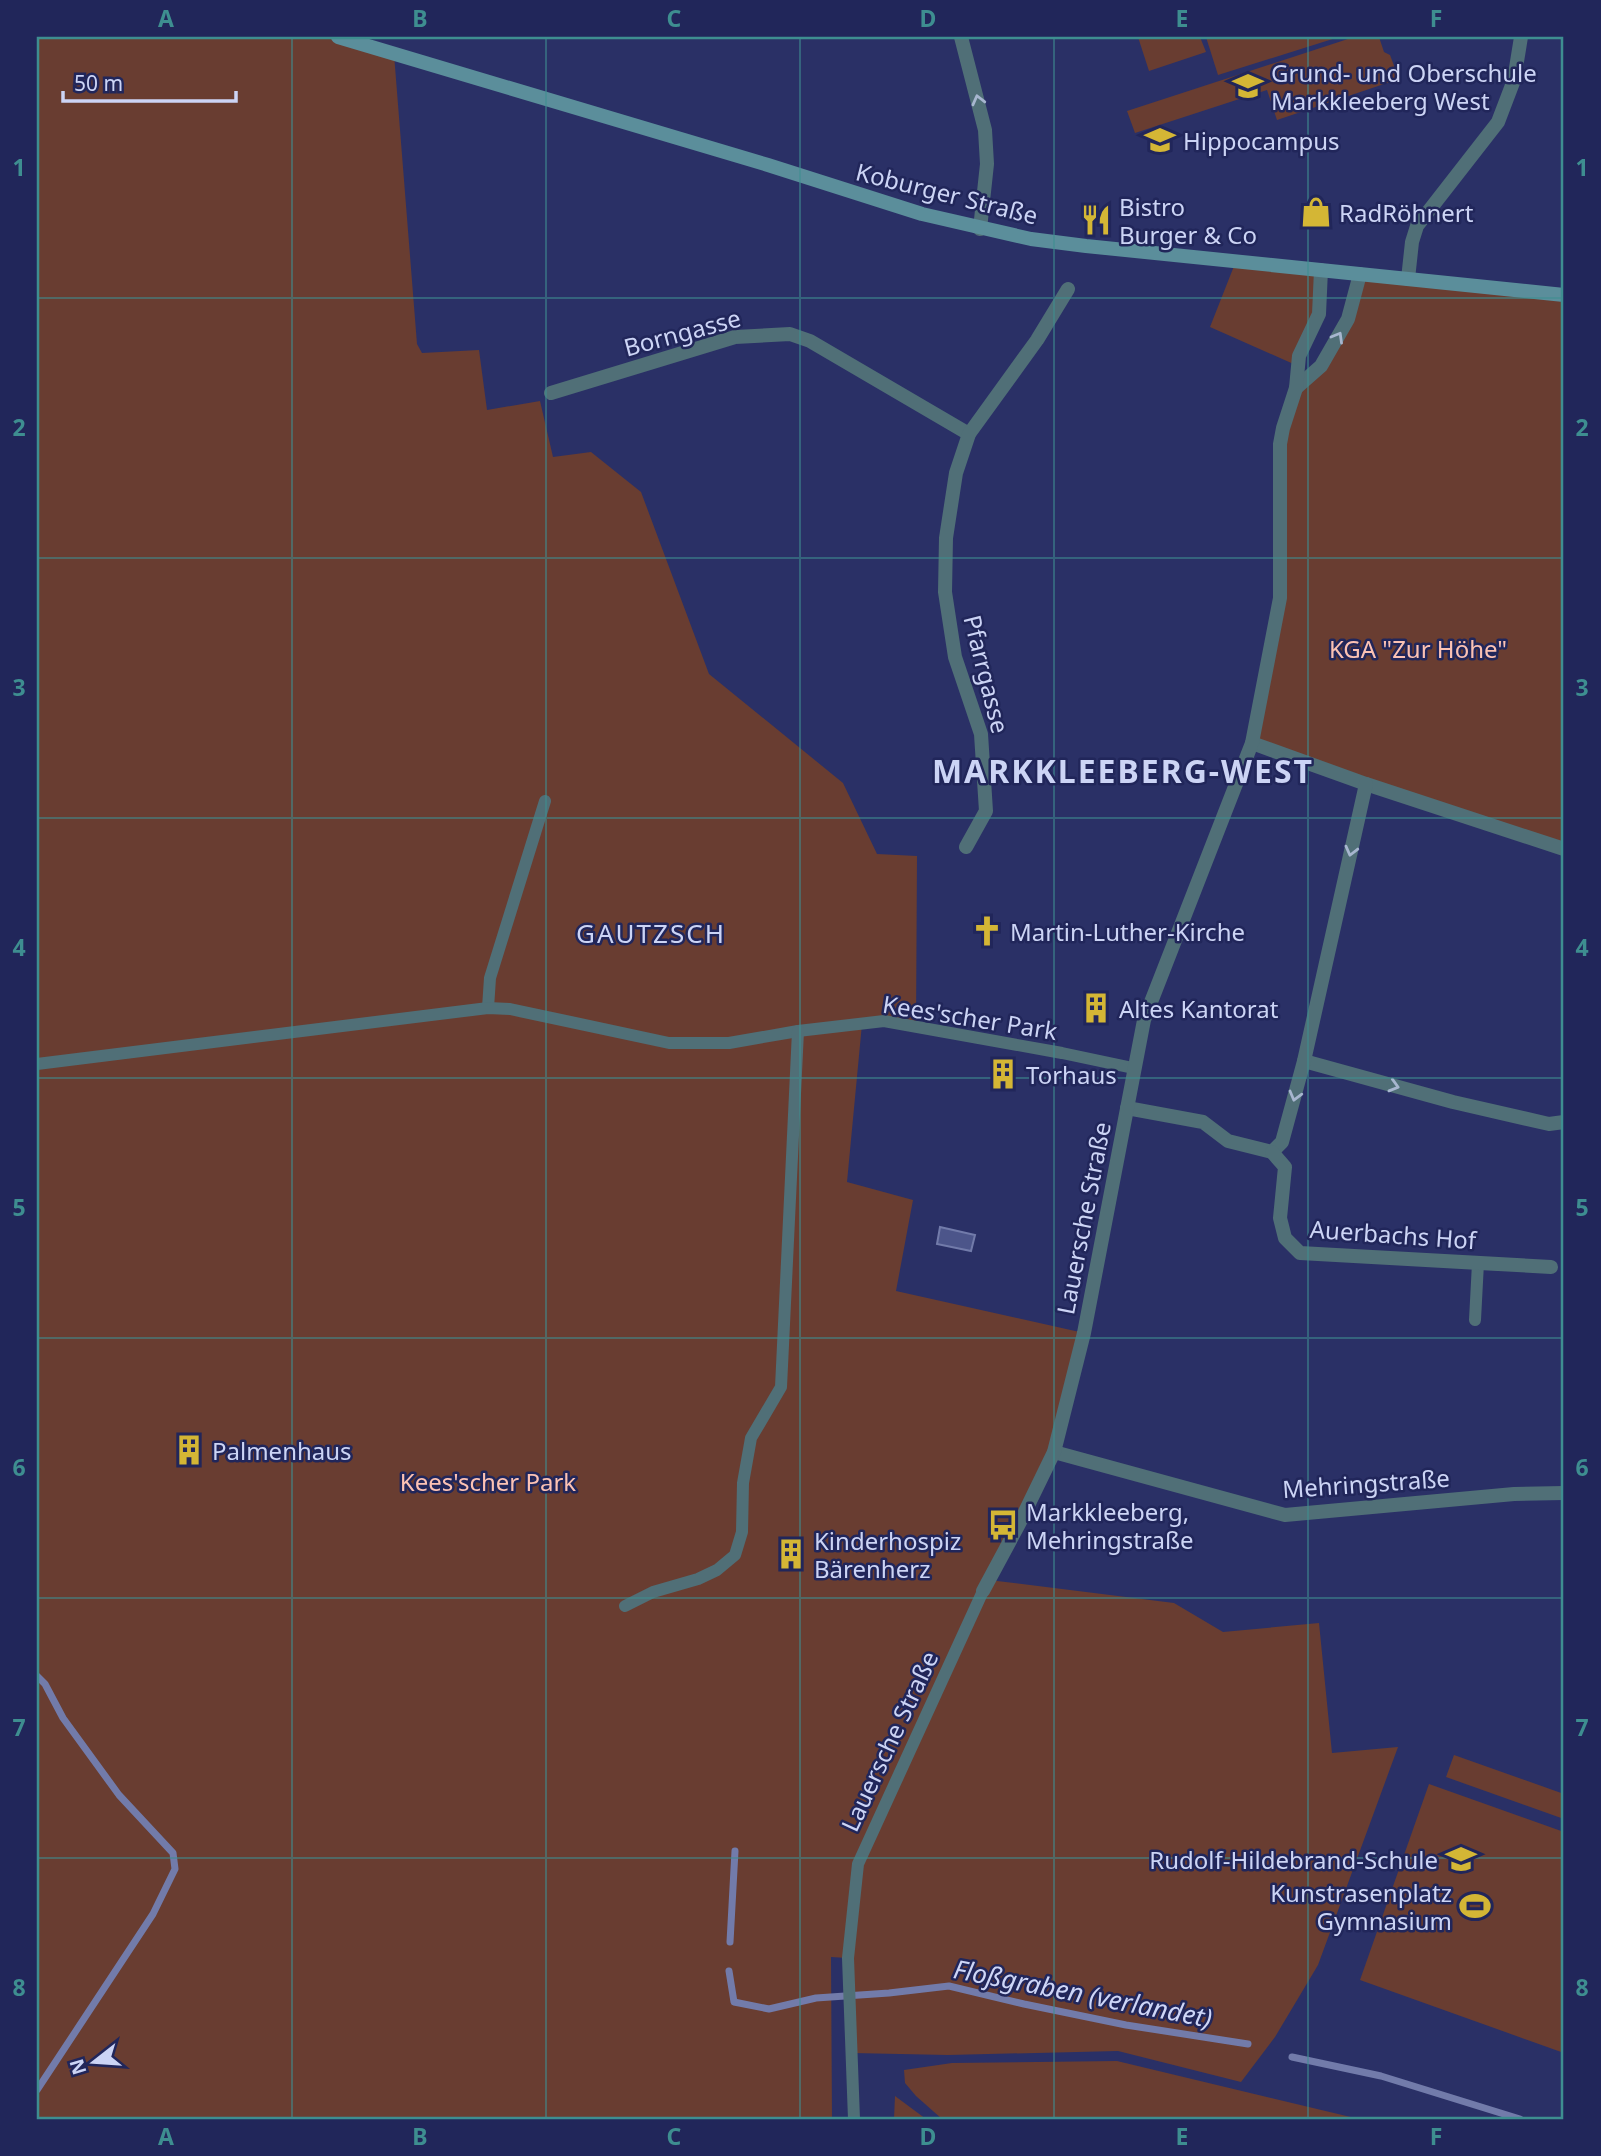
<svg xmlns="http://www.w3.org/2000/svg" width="1601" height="2156" viewBox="0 0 1601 2156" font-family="'Noto Sans',sans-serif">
<rect width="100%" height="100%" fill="#2a3066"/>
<g fill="#693d31">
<path d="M37 37H338L394 54 417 344 422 353 479 350 487 410 540 401 553 457 591 452 641 492 709 674 843 783 877 854 917 856 916 1027 862 1024 847 1182 913 1200 896 1291 1084 1333 1054 1452 989 1580 1174 1603 1223 1632 1319 1623 1332 1753 1398 1747 1318 1965 1275 2037 1241 2082 1118 2051 948 2055 852 2053 847 1958 831 1957 832 2119H37Z"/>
<path d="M1138 37H1200L1206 52 1149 71Z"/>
<path d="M1206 37H1339L1218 75Z"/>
<path d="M1354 37H1379L1384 52 1390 55 1399 79 1277 120 1267 90 1135 133 1127 111Z"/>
<path d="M1236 261 1321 270 1319 314 1298 366 1210 327Z"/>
<path d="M1360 274 1564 295V849L1252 743 1280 598 1279 464 1296 388 1321 366Z"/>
<path d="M1454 1755 1564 1794V1819L1446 1777Z"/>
<path d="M1429 1784 1564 1832V2053L1360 1980Z"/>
<path d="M1117 2061 1359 2119H942L916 2096 905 2083 904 2070 952 2063Z"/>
<path d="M895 2096 926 2119H894Z"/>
</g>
<path fill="#4c558a" stroke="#727baa" stroke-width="2" d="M940 1227 975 1235 971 1251 937 1244Z"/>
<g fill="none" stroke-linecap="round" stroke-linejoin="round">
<g stroke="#727baa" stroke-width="7">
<path d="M37 1676 45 1684 63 1718 119 1795 173 1853 175 1869 153 1914 37 2090"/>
<path d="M730 1942 735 1851"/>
<path d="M729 1971 734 2002 769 2009 816 1998 889 1993 949 1986 1024 2004 1126 2025 1248 2044"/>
<path d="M1292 2057 1381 2076 1520 2119"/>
</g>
<g stroke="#506f77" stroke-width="12">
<path d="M488 1008 490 978 545 801"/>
<path d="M37 1064 488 1008 510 1009 669 1043H729L798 1031 884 1021 1062 1053 1133 1068"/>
<path d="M1475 1320 1478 1263"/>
<path d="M625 1606 653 1592 698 1579 717 1570 735 1555 742 1532 743 1483 751 1438 781 1387 798 1031"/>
<path d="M854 2119 848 1958 858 1864 983 1591"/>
</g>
<g stroke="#506f77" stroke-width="14">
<path d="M961 37 985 130 987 164 980 229"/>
<path d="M1408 279 1412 242 1417 226 1498 122 1514 80 1521 37"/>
<path d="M1296 388 1321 366 1348 319 1360 274"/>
<path d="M551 393 735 337 790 334 810 341 969 434"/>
<path d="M1252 743 1366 784 1564 849"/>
<path d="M966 847 986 811 981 734 955 657 945 592 946 538 956 473 969 434 1037 340 1068 289"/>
<path d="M1304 1061 1453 1102 1549 1124 1564 1122"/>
<path d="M1127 1108 1203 1122 1228 1141 1272 1152 1282 1142 1304 1061 1366 784"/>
<path d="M1272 1152 1285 1167 1280 1218 1285 1238 1300 1253 1551 1267"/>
<path d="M1054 1452 1285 1515 1514 1494 1564 1493"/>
<path d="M983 1591 1019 1524 1054 1452 1084 1333 1144 1020 1252 743 1280 598V444L1283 428 1296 388 1299 356 1319 314 1321 270"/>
</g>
<path stroke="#5b8e9b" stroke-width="14" d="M338 37 768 165 922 214 1031 239 1086 246 1564 295"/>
</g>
<defs><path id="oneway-chevron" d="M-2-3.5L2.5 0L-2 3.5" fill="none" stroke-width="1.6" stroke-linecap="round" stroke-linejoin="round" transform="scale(1.75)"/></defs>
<g stroke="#a7b6cf">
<use href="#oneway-chevron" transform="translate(978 100) rotate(-104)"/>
<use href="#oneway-chevron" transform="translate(1338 337) rotate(-60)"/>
<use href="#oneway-chevron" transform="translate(1351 851) rotate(104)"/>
<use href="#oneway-chevron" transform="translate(1394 1086) rotate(16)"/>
<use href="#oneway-chevron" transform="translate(1295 1096) rotate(105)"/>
</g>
<path fill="none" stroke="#3e8e90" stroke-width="2" stroke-opacity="0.55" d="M292 37V2119M546 37V2119M800 37V2119M1054 37V2119M1308 37V2119M37 298H1564M37 558H1564M37 818H1564M37 1078H1564M37 1338H1564M37 1598H1564M37 1858H1564"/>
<defs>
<g id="school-bare" transform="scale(2.415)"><path d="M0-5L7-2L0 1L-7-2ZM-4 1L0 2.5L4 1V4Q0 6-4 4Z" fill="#d4b635" stroke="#21265a" stroke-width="2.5" paint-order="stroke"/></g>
<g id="shop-bare" transform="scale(2.415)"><path d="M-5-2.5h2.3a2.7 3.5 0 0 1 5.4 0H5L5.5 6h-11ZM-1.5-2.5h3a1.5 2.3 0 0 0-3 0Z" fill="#d4b635" stroke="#21265a" stroke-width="2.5" paint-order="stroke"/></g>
<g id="restaurant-bare" transform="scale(2.415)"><path d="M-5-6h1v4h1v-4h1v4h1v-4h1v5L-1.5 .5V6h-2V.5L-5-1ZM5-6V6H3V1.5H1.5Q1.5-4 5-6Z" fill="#d4b635" stroke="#21265a" stroke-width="2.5" paint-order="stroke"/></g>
<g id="church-bare" transform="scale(2.415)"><path d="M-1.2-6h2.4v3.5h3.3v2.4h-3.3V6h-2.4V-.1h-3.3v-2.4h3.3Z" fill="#d4b635" stroke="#21265a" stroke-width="2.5" paint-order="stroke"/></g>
<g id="building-bare" transform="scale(2.415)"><path d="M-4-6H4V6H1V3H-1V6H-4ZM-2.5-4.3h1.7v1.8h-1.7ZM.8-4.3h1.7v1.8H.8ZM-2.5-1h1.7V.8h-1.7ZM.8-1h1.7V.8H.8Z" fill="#d4b635" stroke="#21265a" stroke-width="2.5" paint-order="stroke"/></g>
<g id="bus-bare" transform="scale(2.415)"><path d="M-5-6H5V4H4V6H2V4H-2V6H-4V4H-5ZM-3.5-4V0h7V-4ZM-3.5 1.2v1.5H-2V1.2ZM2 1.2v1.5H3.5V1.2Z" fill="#d4b635" stroke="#21265a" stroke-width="2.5" paint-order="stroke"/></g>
<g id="stadium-bare" transform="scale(2.415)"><path d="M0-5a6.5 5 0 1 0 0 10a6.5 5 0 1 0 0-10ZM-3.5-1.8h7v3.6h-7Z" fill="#d4b635" stroke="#21265a" stroke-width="2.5" paint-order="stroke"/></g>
</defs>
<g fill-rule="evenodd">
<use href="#school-bare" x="1248" y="86"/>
<use href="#school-bare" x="1160" y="140"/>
<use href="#shop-bare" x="1316" y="212"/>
<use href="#restaurant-bare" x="1096" y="220"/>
<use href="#church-bare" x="987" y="931"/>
<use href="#building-bare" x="1096" y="1008"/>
<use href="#building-bare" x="1003" y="1074"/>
<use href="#building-bare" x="189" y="1450"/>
<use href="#bus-bare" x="1003" y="1525"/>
<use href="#building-bare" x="791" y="1554"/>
<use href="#school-bare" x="1461" y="1859"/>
<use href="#stadium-bare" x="1475" y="1906"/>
</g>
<g text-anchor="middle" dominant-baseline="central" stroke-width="5" stroke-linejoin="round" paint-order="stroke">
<g font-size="24" fill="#ccd4f5" stroke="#21265a" text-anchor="start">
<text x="1271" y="72">Grund- und Oberschule<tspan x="1271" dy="28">Markkleeberg West</tspan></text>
<text x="1183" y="140">Hippocampus</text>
<text x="1119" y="206">Bistro<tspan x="1119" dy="28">Burger &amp; Co</tspan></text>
<text x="1339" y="212">RadRöhnert</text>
<text x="1010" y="931">Martin-Luther-Kirche</text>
<text x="1119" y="1008">Altes Kantorat</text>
<text x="1026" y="1074">Torhaus</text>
<text x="212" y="1450">Palmenhaus</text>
<text x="1026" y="1511">Markkleeberg,<tspan x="1026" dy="28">Mehringstraße</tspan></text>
<text x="814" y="1540">Kinderhospiz<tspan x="814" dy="28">Bärenherz</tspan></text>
<text x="1438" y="1859" text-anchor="end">Rudolf-Hildebrand-Schule</text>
<text x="1452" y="1892" text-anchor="end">Kunstrasenplatz<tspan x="1452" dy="28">Gymnasium</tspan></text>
</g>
<g font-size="24" fill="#ccd4f5" stroke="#21265a">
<text transform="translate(947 193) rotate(14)">Koburger Straße</text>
<text transform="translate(682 332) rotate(-15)">Borngasse</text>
<text transform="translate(987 674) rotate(76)">Pfarrgasse</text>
<text transform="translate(970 1017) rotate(9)">Kees'scher Park</text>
<text transform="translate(1083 1218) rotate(-79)">Lauersche Straße</text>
<text transform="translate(1393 1234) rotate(4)">Auerbachs Hof</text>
<text transform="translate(1366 1483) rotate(-4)">Mehringstraße</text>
<text transform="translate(889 1741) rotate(-65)">Lauersche Straße</text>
</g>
<g font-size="24" fill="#fcc2b3" stroke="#21265a">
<text x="1418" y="648">KGA "Zur Höhe"</text>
<text x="488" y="1481">Kees'scher Park</text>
</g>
<g font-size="26" letter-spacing="2" fill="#ccd4f5" stroke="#21265a">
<text x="651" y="933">GAUTZSCH</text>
</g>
<g font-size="26" font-style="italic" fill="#ced6f7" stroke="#21265a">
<text transform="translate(1083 1993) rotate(11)">Floßgraben (verlandet)</text>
</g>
<g font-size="32" font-weight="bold" letter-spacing="2" fill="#ccd4f5" stroke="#21265a">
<text x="1123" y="770">MARKKLEEBERG-WEST</text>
</g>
</g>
<rect width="1601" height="2156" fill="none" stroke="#21265a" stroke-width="77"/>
<g transform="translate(94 2062) rotate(253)" stroke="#21265a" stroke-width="5" paint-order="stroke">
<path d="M0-5L12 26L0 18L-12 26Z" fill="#ccd4f5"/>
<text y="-10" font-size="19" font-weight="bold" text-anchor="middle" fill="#ccd4f5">N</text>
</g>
<path d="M63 91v10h173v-10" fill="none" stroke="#ccd4f5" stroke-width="3.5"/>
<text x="74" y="91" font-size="21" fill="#ccd4f5" stroke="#21265a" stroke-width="5" paint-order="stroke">50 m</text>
<rect x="38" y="38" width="1524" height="2080" fill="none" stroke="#3e8e90" stroke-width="2.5"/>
<g font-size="23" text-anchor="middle" font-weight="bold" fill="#3e8e90">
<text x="166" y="27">A</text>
<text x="420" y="27">B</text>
<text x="674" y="27">C</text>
<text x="928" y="27">D</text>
<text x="1182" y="27">E</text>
<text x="1436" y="27">F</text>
<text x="19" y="176">1</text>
<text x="1582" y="176">1</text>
<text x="19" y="436">2</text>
<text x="1582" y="436">2</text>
<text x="19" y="696">3</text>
<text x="1582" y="696">3</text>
<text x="19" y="956">4</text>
<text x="1582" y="956">4</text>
<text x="19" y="1216">5</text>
<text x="1582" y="1216">5</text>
<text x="19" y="1476">6</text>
<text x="1582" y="1476">6</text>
<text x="19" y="1736">7</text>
<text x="1582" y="1736">7</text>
<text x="19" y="1996">8</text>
<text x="1582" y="1996">8</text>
<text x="166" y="2145">A</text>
<text x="420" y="2145">B</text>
<text x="674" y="2145">C</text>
<text x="928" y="2145">D</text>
<text x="1182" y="2145">E</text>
<text x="1436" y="2145">F</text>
</g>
</svg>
